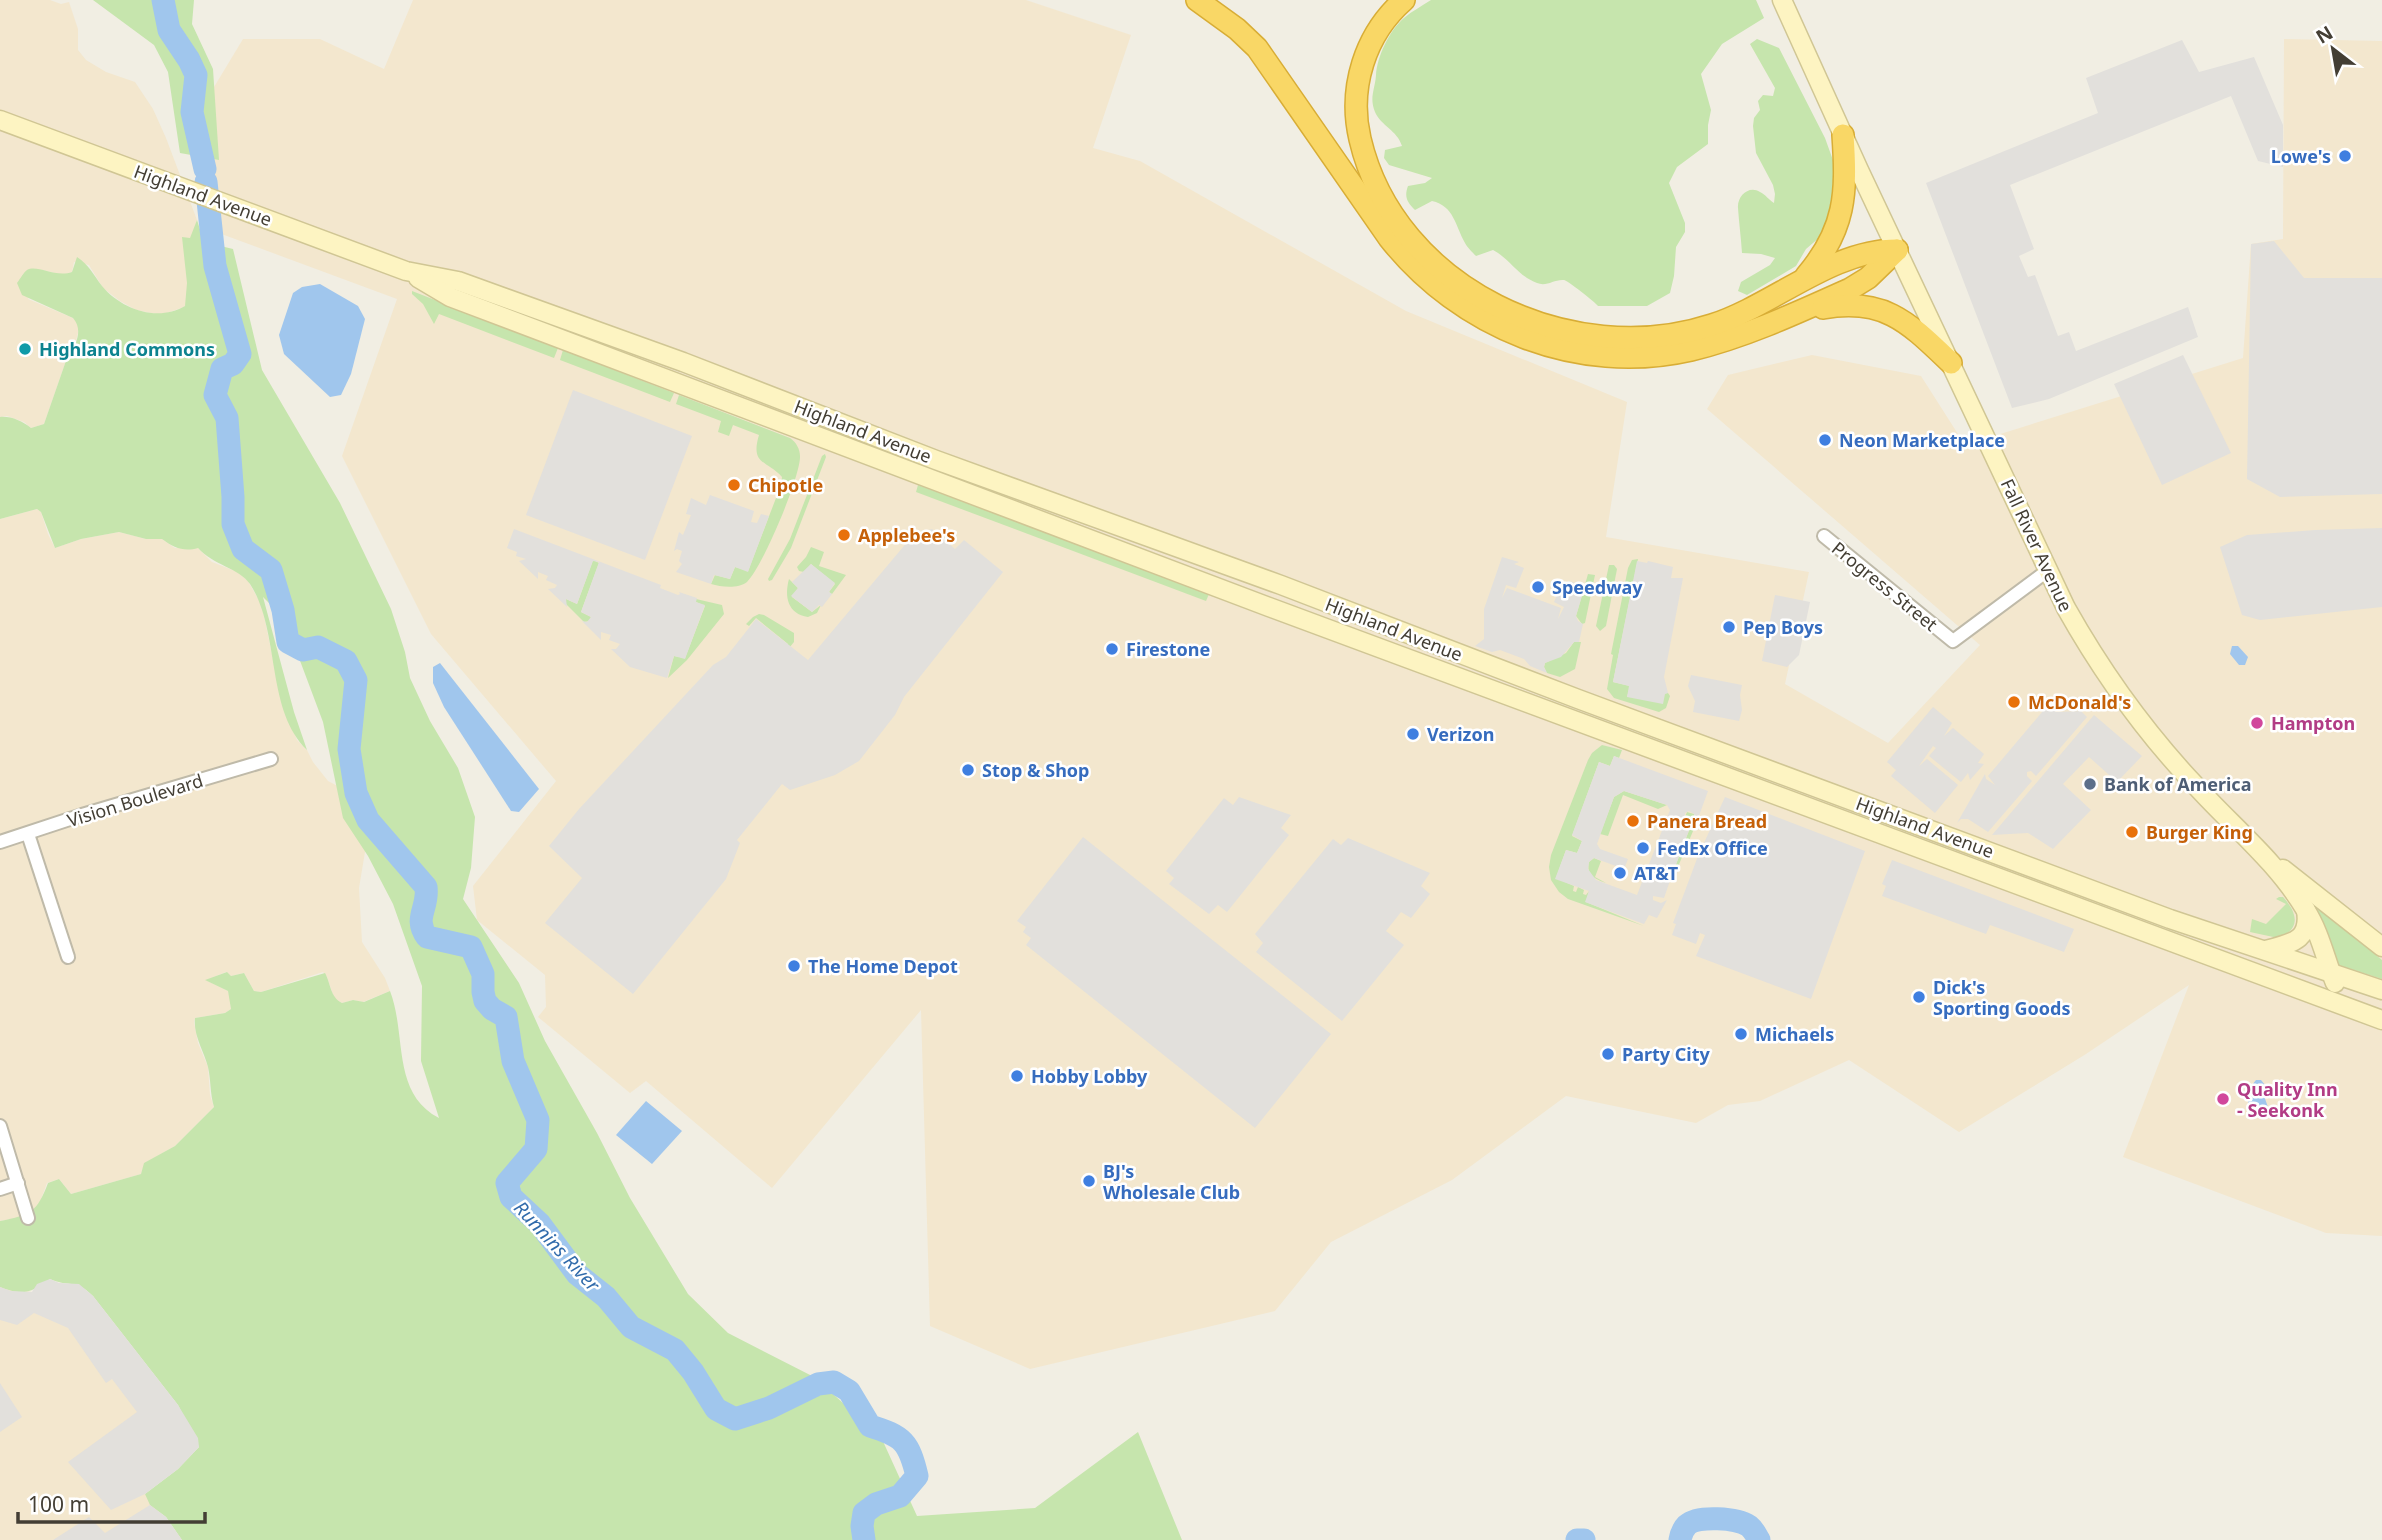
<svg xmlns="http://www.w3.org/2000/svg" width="2382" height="1540" viewBox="0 0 2382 1540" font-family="'Noto Sans',sans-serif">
<rect width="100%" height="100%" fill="#f1eee3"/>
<g fill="#f3e7ce">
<path d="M0 0H50L61 4 69 2 78 29V50L86 60 106 72 135 82 153 109 166 138 197 220 189 244 200 286 184 307 161 315 136 310 120 301 103 288 89 265 74 262 72 272 63 275 42 270 28 299 73 318 78 323V333L74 349 68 355 44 424 31 428 24 422 7 416 0 417Z"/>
<path d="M413 0H1026L1131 35 1093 148 1140 161 1406 311 1627 402 1606 537 1809 572 1785 684 1888 743 1980 645 1707 409 1728 375 1812 355 1921 376 1965 445 2243 358 2251 244 2283 239 2284 39 2382 41V1236L2326 1233 2123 1157 2189 985 2086 1054 1959 1132 1849 1060 1760 1101 1728 1105 1696 1123 1566 1096 1452 1180 1331 1242 1275 1311 1030 1369 930 1326 921 1010 772 1188 646 1081 630 1093 538 1017 546 1007 545 975 477 920 473 886 556 781 431 634 342 456 397 299 208 229V97L243 39H320L384 69Z"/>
<path d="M37 509 41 512 48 534 55 548 81 539 119 532 146 539H162L175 548H198L212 562 238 572 248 581 262 606 281 698 297 740 307 750 313 762 328 781 349 792 368 834 359 888 362 942 385 978 390 991 363 1002 353 1000 342 1003 336 1000 333 995 327 977 323 972 261 992 254 991 244 973 231 976 226 972 206 980 228 991 230 997 231 1009 225 1013 195 1018 194 1022 198 1043 208 1067 210 1095 214 1107 175 1146 145 1163 141 1174 71 1194 59 1179 47 1183 39 1205 22 1217 0 1221V519Z"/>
<path d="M0 1287 32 1292 178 1405 145 1494 182 1540H0Z"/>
</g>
<g fill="#c6e5ad">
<path d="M93 0H194L192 24 213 69 219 160 180 153 168 72 154 45Z"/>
<path d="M1431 0H1756L1764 18 1722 44 1701 74 1711 110 1708 125V144L1677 167 1669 183 1685 223V232L1676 247 1674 276 1670 293 1647 306H1598C1595 302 1567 280 1564 280 1554 279 1547 287 1537 283 1519 277 1509 258 1493 250L1476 256C1472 252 1467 247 1465 243 1455 225 1454 206 1432 201L1415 210C1407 202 1404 197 1408 186L1425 183 1432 178 1389 165 1384 158 1385 150 1402 146C1397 130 1381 126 1375 112 1369 97 1375 90 1376 75 1377 57 1389 31 1404 18 1412 11 1422 6 1431 0Z"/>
<path d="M1757 39 1779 48 1825 138 1834 163 1835 185 1830 223 1820 237 1806 249 1796 266 1747 295 1738 291 1741 282 1770 265 1775 258 1761 254 1742 253C1741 238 1739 223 1738 208 1737 196 1749 185 1760 192 1765 194 1769 200 1774 203L1775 194 1773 185 1756 153 1753 126 1754 118 1760 110 1758 101 1763 95 1773 96 1775 88 1750 44Z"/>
<path d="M197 220 204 242 233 249 262 370 340 503 391 609 405 652 410 678 430 721 458 768 475 817 471 868 463 899 519 983 545 1041 597 1133 630 1198 688 1294 728 1333 814 1377 881 1437 917 1516 1035 1508 1138 1432 1182 1540H182L166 1517 150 1505 145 1494 178 1469 199 1447 178 1405 93 1296C75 1278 70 1288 50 1279 31 1293 23 1296 0 1287V1221C31 1215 37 1212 48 1183L59 1179 71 1194 141 1174 144 1163 175 1146 214 1107C210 1094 211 1080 208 1067 204 1051 193 1035 195 1018L225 1013 231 1009 228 991 205 980 227 972 231 976 244 973 254 991 261 992 325 973C331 984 330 997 342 1003L353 1000 364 1002 390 991C407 1035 391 1093 439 1118L421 1061 422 986 393 904 368 856 343 818 323 722 296 650 278 612 263 597 294 712 307 750C265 709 281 632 250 584 239 568 213 565 198 548 184 552 174 548 162 539H146L119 532 81 539 55 548 41 512 37 509 0 519V417C11 416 22 421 31 428L44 424 68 355C77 345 83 329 73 318L22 295 17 283C20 279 24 272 27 270 37 264 55 278 72 272L77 257C89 265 93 274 102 286 122 310 158 322 185 306L187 283 182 237 190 238Z"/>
<path d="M412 291 558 348 554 358 439 314 434 324 423 304 412 294Z"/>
<path d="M563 350 674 393 670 402 560 360Z"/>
<path d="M679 395 790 438C796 442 800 449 800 456 801 476 762 568 747 582 738 589 721 587 711 584L715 575 730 579 735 567 748 571 781 485 782 477C767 460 750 465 759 435L733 425 729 436 718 432 721 421 676 404Z"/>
<path d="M825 454 826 457 791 548 772 580 769 581 768 579 790 539 822 456Z"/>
<path d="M918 485 1209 594 1206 601 916 492Z"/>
<path d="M811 547 824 552 819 566 846 575 832 594 829 592 835 584 811 564 804 572 799 571 797 567 806 557Z"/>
<path d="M1638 559 1613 682 1630 686 1627 697 1668 693 1670 696 1666 708 1659 712 1614 698 1607 689 1613 655 1611 654 1628 568 1632 560Z"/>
<path d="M593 560 599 563 581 612 591 617 589 621 584 622 565 603 566 599 577 604Z"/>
<path d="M1609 565H1614L1617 569 1606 626 1600 631 1596 626Z"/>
<path d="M1588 574 1595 575 1585 623 1582 624 1576 616Z"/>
<path d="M789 579 798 588 792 597 812 612 821 605 817 613 808 617C788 614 784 597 789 579Z"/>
<path d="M696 599 722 605 724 614 687 660 668 678 674 656 685 658 705 606 696 602Z"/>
<path d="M759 614 764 615 794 633V642L784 654 788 644 756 618 749 626 746 624 753 617Z"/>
<path d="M1574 642H1581L1575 669 1560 677 1547 673 1544 667 1545 663 1566 653Z"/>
<path d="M1602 745 1622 750 1619 758 1614 756 1610 766 1599 762 1572 836 1582 841 1577 853 1566 850 1556 878 1574 886 1573 891 1576 892 1578 887 1584 890 1583 894 1586 895 1589 891 1586 902 1644 926 1568 899 1559 892 1551 880 1549 867 1551 855 1588 760 1592 753Z"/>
<path d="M1624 791 1667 805 1658 809 1623 795 1608 836 1600 834 1614 797Z"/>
<path d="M1687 812 1694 814 1696 824 1677 869 1675 867 1693 820 1685 817Z"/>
<path d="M1594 858 1601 861 1595 877 1606 883C1595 879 1586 875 1589 862Z"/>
<path d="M2279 897H2283C2297 912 2302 929 2278 938L2250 932 2252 919 2266 924 2286 904 2276 899Z"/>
<path d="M2315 905 2382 960V979L2338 965 2329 936 2313 906Z"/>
</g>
<g fill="#e2e0dc" fill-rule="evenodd">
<path d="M2182 40 2199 72 2254 57 2283 125V167L2258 161 2231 96 2010 185 2034 249 2019 256 2028 277 2035 275 2058 336 2069 332 2076 351 2188 307 2198 337 2049 399 2012 408 1926 183 2098 113 2086 78Z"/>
<path d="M2274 241 2304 278H2382V494L2280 497 2247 479 2251 244Z"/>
<path d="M2183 355 2231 453 2162 485 2114 384Z"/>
<path d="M573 390 692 436 645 560 526 515Z"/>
<path d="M710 495 754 511 751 522 757 523 761 514 769 516 748 572 735 567 730 579 714 575 711 584 676 572 682 564 679 561 682 551 677 549 674 551 679 532 683 535 691 515 686 514 691 498 706 505Z"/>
<path d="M2382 528V607L2260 620 2242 615 2220 547 2247 535 2315 530Z"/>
<path d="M514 529 661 585 660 588 678 595 680 594 679 592 697 598 696 602 705 605 685 659 674 656 667 678 630 667 611 649H616L620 644 609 640 611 635 601 632V640L582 621 587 622 591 617 581 612 599 562 593 561 577 604 566 599 567 607 548 589 555 588 557 585 546 580 548 576 538 572V579L519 561 526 559 516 556 517 552 507 548Z"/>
<path d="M932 529 955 549 964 540 1003 572 904 697 895 715 859 761 835 775 790 790 782 784 737 840 740 843 726 879 633 994 545 923 582 878 549 846 579 809 713 665 726 657 756 619 808 660 914 534Z"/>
<path d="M1502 557 1519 562 1514 564 1524 568 1516 588 1506 585 1502 598 1507 588 1561 608 1558 619 1564 607 1554 602 1560 588 1570 591 1572 586 1569 581 1585 586 1576 616 1578 621 1583 624 1579 642H1574L1561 657 1545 663 1544 667 1547 673 1530 666 1524 659 1500 650 1492 652 1475 646 1484 639V609Z"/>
<path d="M1637 561 1647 563 1648 561 1673 567 1671 578H1683L1664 677 1668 693 1665 694 1663 704 1627 697 1629 686 1613 682Z"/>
<path d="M811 564 835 583 829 592 832 594 822 607 819 605 812 612 791 596 798 588 792 582Z"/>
<path d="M1775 595 1810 602 1799 655 1787 667 1762 661Z"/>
<path d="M1691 675 1742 685 1740 695 1742 710 1739 721 1693 712 1695 701 1688 686Z"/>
<path d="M2048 705 2056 712 2081 711 2087 717 2036 776 2031 771 2027 772V776L2032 781 1988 832 1968 819H1961L1957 823 1985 774 1986 779 1995 785 1988 776Z"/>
<path d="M1933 707 1952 723 1944 736 1953 728 1984 754 1978 763 1984 764 1970 780 1968 773 1961 782 1929 756 1936 748 1933 746 1919 766 1927 759 1958 785 1935 813 1891 776 1896 770 1887 762Z"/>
<path d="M2094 715 2142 756 2117 782 2089 757 2063 784 2091 810 2053 849 2028 833 1992 835Z"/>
<path d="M1614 756 1708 791 1696 824 1694 814 1689 811 1685 813V817L1693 820 1675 867 1677 869 1679 868 1676 876 1672 875 1664 898 1653 896V900L1661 903 1667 900 1657 918 1649 915 1644 924 1585 902 1589 891 1555 879 1566 850 1577 853 1582 841 1572 835 1599 762 1610 766ZM1624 791 1667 805 1670 810 1637 895 1596 880 1588 869 1589 862 1594 858 1624 869 1628 859 1600 849 1597 844 1614 797Z"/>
<path d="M1239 797 1291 815 1281 828 1289 835 1227 912 1218 905 1209 914 1169 884 1174 878 1166 871 1224 798 1233 805Z"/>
<path d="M1725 797 1865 851 1811 999 1696 956 1705 935 1700 933 1696 944 1672 935 1676 924 1673 923 1698 856Z"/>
<path d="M1083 837 1331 1034 1255 1128 1026 945 1031 938 1023 932 1026 927 1017 921Z"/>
<path d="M1348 838 1430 873 1421 886 1430 894 1411 918 1401 912 1386 931 1404 945 1342 1021 1256 952 1263 943 1255 934 1333 839 1341 845Z"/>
<path d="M1892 860 2074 929 2064 952 1990 925 1986 934 1882 896 1886 886 1882 884Z"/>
<path d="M50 1279 59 1283 79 1284 93 1296 178 1405 198 1438 199 1447 178 1469 145 1494 111 1510 68 1462 137 1412 112 1379 106 1383 68 1328 34 1313 17 1325 0 1320V1287L11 1291 32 1292 37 1284Z"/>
<path d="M0 1383 22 1417 0 1432Z"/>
<path d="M150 1505 166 1517 182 1540H53L89 1517 105 1533Z"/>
</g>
<g fill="#a0c6ed">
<path d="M320 284 358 306 365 319 351 374 341 395 330 397 284 354 279 335 293 293 302 287Z"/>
<path d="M2232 646H2238L2248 657 2245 665H2239L2230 654Z"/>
<path d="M440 663 539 789 519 812 511 811 444 707 433 683V667Z"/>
<path d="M2256 1080H2261L2265 1085 2263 1093 2269 1110 2263 1115 2255 1114 2248 1102 2252 1085Z"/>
<path d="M646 1101 682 1131 652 1164 616 1135Z"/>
</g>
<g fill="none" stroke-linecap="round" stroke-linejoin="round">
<g stroke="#a0c6ed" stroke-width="23">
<path d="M163 0 169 30 189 60 196 75 192 112 205 169"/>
<path d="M206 182 215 266 240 354 233 364 222 369 215 395 227 418 233 497V524L243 549 271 570 283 610 288 642 303 650 318 647 346 661 356 680 349 749 356 793 368 820 426 887C429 908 413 918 427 937L471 947 483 974V992L485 1001 492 1009 506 1017 513 1061 538 1120 536 1149 507 1183 511 1197 540 1224 577 1274 606 1297 631 1327 675 1350 693 1372 716 1409 735 1419 769 1408 818 1384 834 1382 849 1391 870 1426C903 1436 909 1442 917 1476L900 1496 876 1504 864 1513 862 1526 864 1540"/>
<path d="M1577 1540H1584"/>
<path d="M1680 1540C1681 1534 1683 1529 1687 1525 1698 1515 1737 1518 1749 1526 1754 1530 1756 1535 1759 1540"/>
</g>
<g stroke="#bfbaa9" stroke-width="16">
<g id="street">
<path d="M1824 536 1953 641 2047 571"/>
<path d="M28 834 68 957"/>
<path d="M0 842 82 815 271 759"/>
<path d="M0 1126 28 1218"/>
<path d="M0 1189 18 1183"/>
</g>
</g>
<g stroke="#d0c694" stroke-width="21">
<g id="secondary">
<path d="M1782 0 1859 170 2066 608C2102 672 2144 731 2195 785 2232 826 2276 861 2305 909 2320 932 2325 958 2335 983"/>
<path d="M0 120 406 271 458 281 683 362 936 460 1281 585 1578 699 2170 919 2382 990"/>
<path d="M418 278 450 297 1269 607 2382 1020"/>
<path d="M2283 869 2382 947"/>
<path d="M2266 950C2291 943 2311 941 2306 910"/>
</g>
</g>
<g stroke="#d8ad36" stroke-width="24">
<g id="highway">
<path d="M1197 0 1237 29 1257 48 1389 238C1460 328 1578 376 1691 350 1745 337 1799 312 1850 289L1868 278 1897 250"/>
<path d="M1404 0C1365 34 1348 88 1360 139 1395 289 1572 371 1712 325 1774 305 1831 250 1897 250"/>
<path d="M1806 276C1846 229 1847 193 1843 135"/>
<path d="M1823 308C1885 297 1909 323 1951 363"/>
</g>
</g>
<use href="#street" stroke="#fff" stroke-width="12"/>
<use href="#secondary" stroke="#fdf4c2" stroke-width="18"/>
<use href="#highway" stroke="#f9d766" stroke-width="21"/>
</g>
<g fill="#3f7fe0" stroke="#fff" stroke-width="2.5">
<circle cx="2345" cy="156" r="7"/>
<circle cx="1825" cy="440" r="7"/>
<circle cx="1538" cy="587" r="7"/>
<circle cx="1729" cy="627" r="7"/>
<circle cx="1112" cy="649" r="7"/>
<circle cx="1413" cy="734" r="7"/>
<circle cx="968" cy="770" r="7"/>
<circle cx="1643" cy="848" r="7"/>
<circle cx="1620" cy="873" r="7"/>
<circle cx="794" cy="966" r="7"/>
<circle cx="1919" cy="997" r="7"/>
<circle cx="1741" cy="1034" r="7"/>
<circle cx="1608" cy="1054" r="7"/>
<circle cx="1017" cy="1076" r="7"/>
<circle cx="1089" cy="1181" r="7"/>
</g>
<circle fill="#0f9aa8" stroke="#fff" stroke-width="2.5" cx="25" cy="349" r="7"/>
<g fill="#e8710a" stroke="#fff" stroke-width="2.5">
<circle cx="734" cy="485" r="7"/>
<circle cx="844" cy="535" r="7"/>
<circle cx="2014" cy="702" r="7"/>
<circle cx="1633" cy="821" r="7"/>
<circle cx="2132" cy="832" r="7"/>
</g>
<g fill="#d1479c" stroke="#fff" stroke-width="2.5">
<circle cx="2257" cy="723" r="7"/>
<circle cx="2223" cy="1099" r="7"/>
</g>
<circle fill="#5c6f8a" stroke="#fff" stroke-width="2.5" cx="2090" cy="784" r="7"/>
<g text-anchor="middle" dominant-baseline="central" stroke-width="5" stroke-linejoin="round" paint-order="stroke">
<g font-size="18" font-weight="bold" fill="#366cbe" stroke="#fff" text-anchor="start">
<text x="2331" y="156" text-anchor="end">Lowe's</text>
<text x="1839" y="440">Neon Marketplace</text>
<text x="1552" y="587">Speedway</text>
<text x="1743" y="627">Pep Boys</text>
<text x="1126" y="649">Firestone</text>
<text x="1427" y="734">Verizon</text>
<text x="982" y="770">Stop &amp; Shop</text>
<text x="1657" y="848">FedEx Office</text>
<text x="1634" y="873">AT&amp;T</text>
<text x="808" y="966">The Home Depot</text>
<text x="1933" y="987">Dick's<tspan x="1933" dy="21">Sporting Goods</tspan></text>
<text x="1755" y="1034">Michaels</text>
<text x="1622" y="1054">Party City</text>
<text x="1031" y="1076">Hobby Lobby</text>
<text x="1103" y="1171">BJ's<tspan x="1103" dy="21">Wholesale Club</tspan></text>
</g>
<g font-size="18" fill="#433e34" stroke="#fff">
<text transform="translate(203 195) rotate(20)">Highland Avenue</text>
<text transform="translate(863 431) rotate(21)">Highland Avenue</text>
<text transform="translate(2037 545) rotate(65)">Fall River Avenue</text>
<text transform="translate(1885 586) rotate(39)">Progress Street</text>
<text transform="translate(1394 629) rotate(21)">Highland Avenue</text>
<text transform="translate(135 800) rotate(-17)">Vision Boulevard</text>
<text transform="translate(1925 827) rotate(20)">Highland Avenue</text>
</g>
<g font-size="18" font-weight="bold" fill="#0d838f" stroke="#fff" text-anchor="start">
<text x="39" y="349">Highland Commons</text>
</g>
<g font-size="18" font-weight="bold" fill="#c56008" stroke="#fff" text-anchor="start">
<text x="748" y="485">Chipotle</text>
<text x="858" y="535">Applebee's</text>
<text x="2028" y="702">McDonald's</text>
<text x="1647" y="821">Panera Bread</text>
<text x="2146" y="832">Burger King</text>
</g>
<g font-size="18" font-weight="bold" fill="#b23c85" stroke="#fff" text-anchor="start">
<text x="2271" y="723">Hampton</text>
<text x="2237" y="1089">Quality Inn<tspan x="2237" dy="21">- Seekonk</tspan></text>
</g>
<g font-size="18" font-weight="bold" fill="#4e5e75" stroke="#fff" text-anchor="start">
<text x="2104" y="784">Bank of America</text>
</g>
<g font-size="19" font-style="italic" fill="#316bab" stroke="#fff">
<text transform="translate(557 1246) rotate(47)">Runnins River</text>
</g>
</g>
<g transform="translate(2333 49) rotate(329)" stroke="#ffffff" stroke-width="5" paint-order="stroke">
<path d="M0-5L12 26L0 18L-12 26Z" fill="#433e34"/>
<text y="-10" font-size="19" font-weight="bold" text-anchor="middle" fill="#433e34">N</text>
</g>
<path d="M18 1512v10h187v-10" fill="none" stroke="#433e34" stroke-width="3.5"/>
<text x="28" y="1512" font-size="21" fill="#433e34" stroke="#ffffff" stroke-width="5" paint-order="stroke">100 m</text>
</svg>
